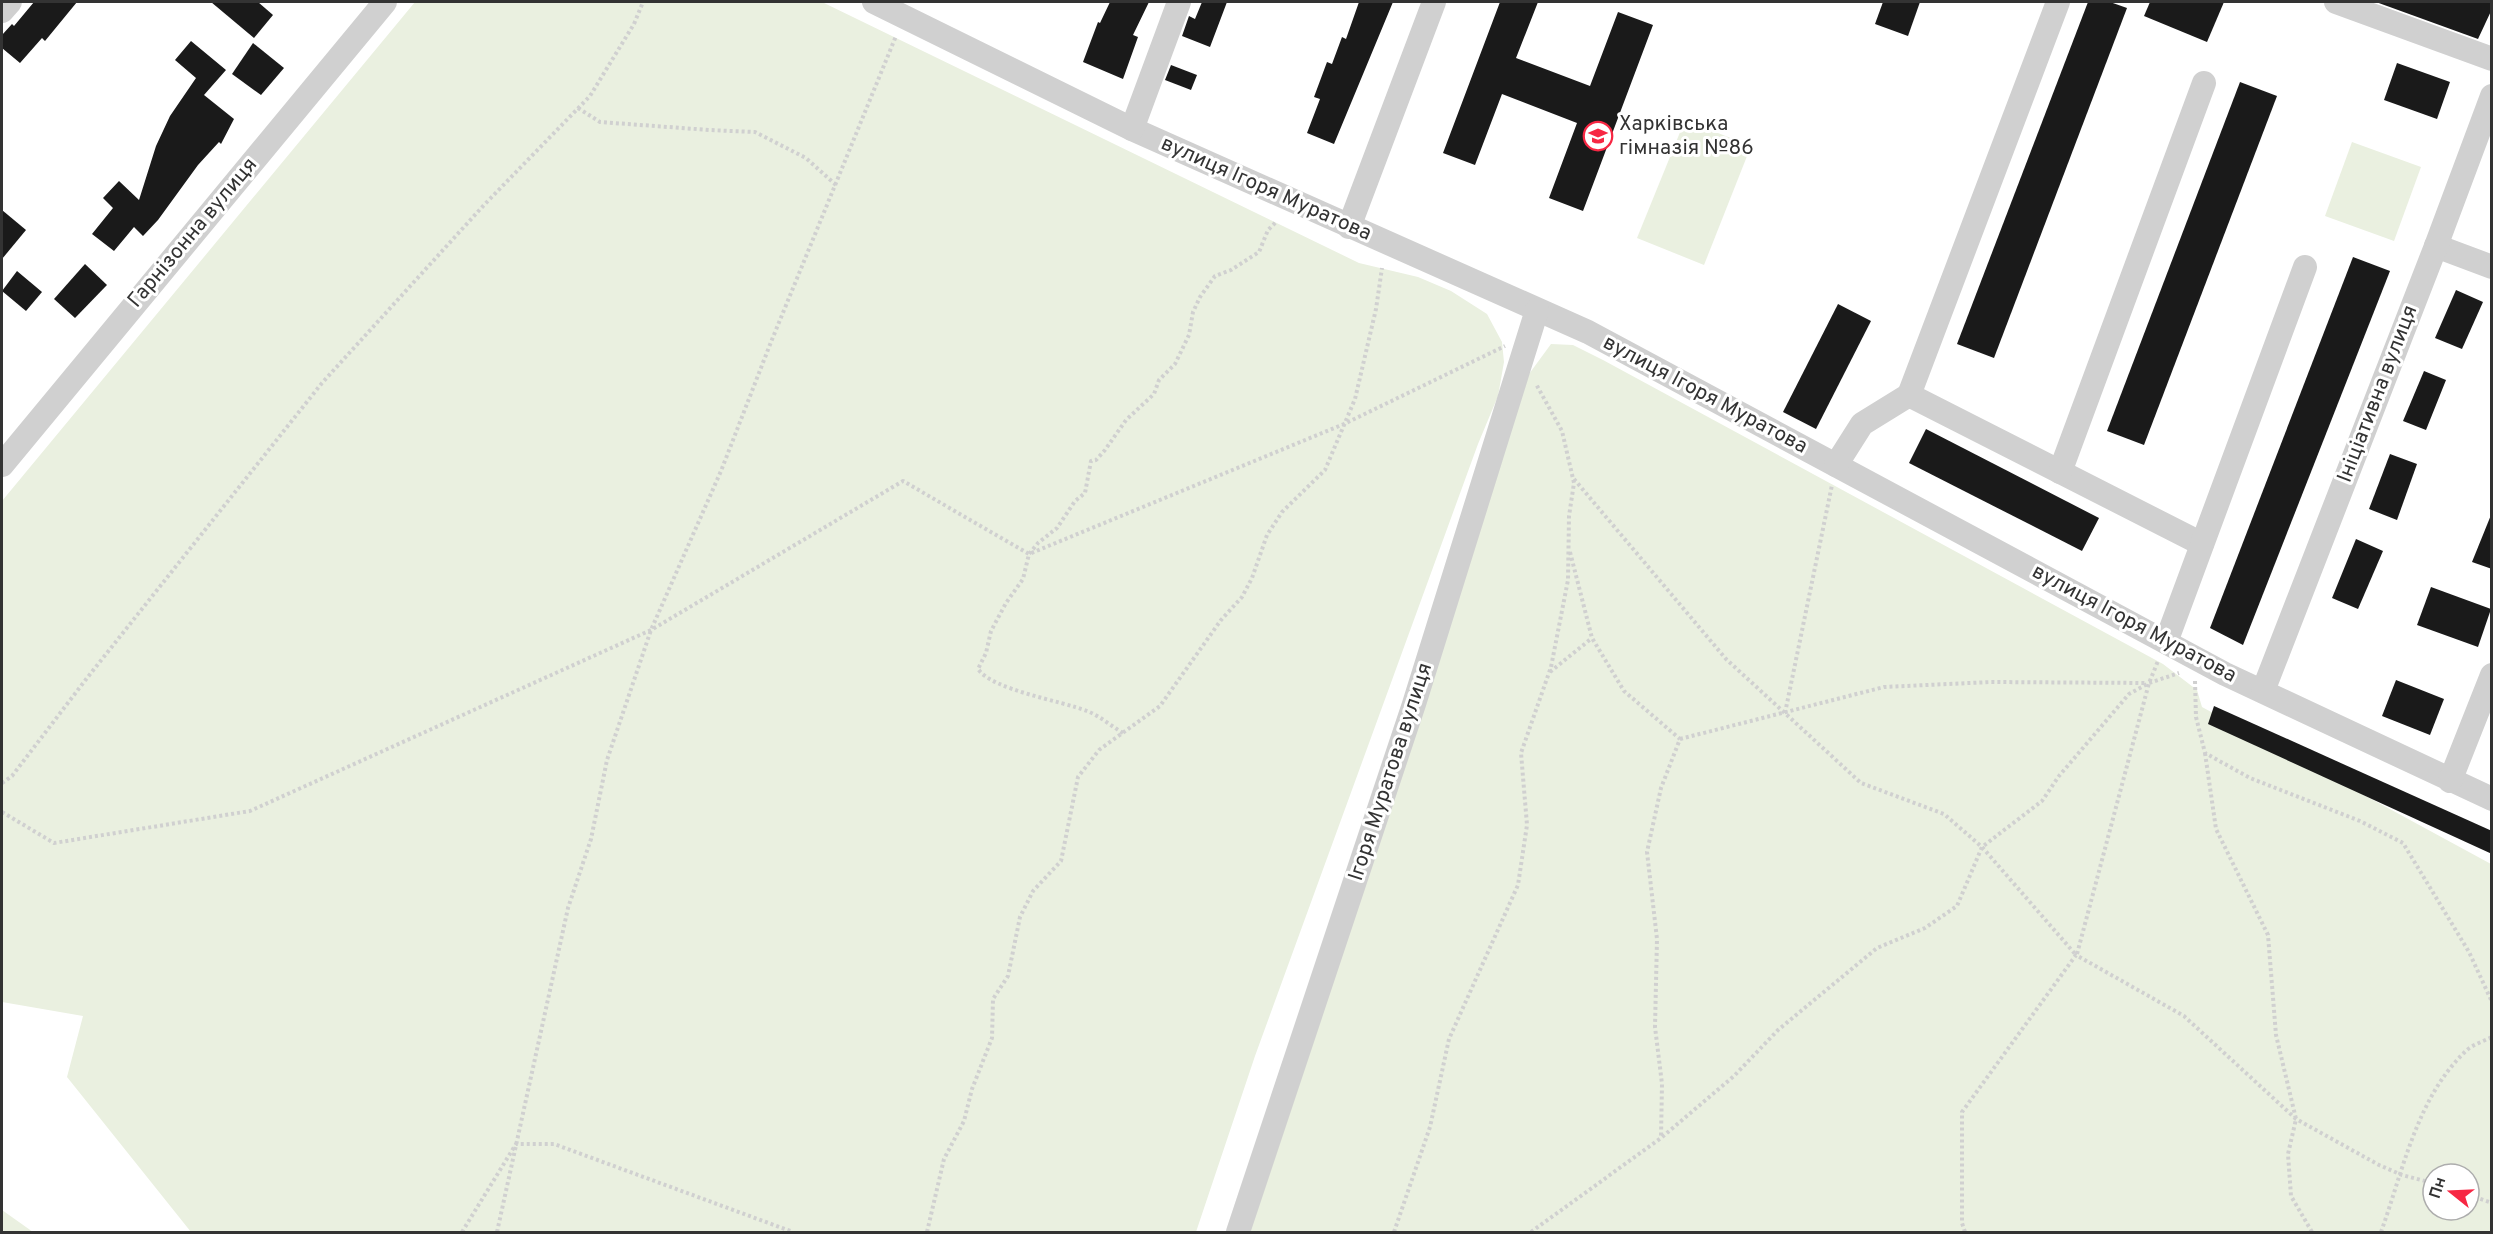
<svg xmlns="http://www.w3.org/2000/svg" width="2493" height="1234" viewBox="0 0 2493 1234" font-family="Overpass,sans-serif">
<rect width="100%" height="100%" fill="#fff"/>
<g fill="#eaf0e0" fill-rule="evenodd">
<path d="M415 2H822L1359 263 1418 277 1451 291 1487 314 1502 342 1504 362 1498 396 1478 444 1255 1056 1196 1232H191L67 1077 83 1016 2 1002V501Z"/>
<path d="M1685 120 1751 146 1704 265 1637 238Z"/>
<path d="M2352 142 2421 167 2394 241 2325 216Z"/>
<path d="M1551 344 1573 345 1603 360 2163 664 2197 690 2202 707 2491 864V1232H1244L1529 374ZM2433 1174H2469V1210H2433Z"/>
<path d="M2 1210 33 1232H2Z"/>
</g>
<g fill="#1a1a1a">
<path d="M34 2H77L45 41 42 38 20 63 2 48V35L12 24 14 26Z"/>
<path d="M211 2H258L273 15 254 38Z"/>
<path d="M1110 2H1149L1133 35 1138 37 1123 79 1083 62 1098 22 1100 23Z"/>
<path d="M1202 2H1227L1210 47 1182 36 1189 16 1195 19Z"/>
<path d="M1359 2H1393L1334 144 1307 133 1320 99 1314 97 1327 62 1332 64 1342 37 1346 39Z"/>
<path d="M1500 2H1538L1516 58 1590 86 1618 12 1653 25 1583 211 1549 198 1577 123 1502 94 1475 165 1443 153Z"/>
<path d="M1883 2H1920L1908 36 1875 24Z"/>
<path d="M2088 2H2110L2127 8 1994 358 1957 344Z"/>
<path d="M2150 2H2224L2207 42 2144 16Z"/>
<path d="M2376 2H2492V9L2478 39Z"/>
<path d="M191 41 226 70 204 95 234 119 221 144 219 142 198 165 158 220 143 236 134 227 114 251 92 234 113 208 103 198 119 181 139 200 156 146 170 116 196 78 175 60Z"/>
<path d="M253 43 284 68 261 95 232 74Z"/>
<path d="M2397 63 2450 82 2437 119 2384 100Z"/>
<path d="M1171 65 1197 75 1191 90 1165 80Z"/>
<path d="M2240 82 2277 96 2144 445 2107 431Z"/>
<path d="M2 210 26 230 2 259Z"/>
<path d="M2353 257 2390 271 2243 645 2210 628Z"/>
<path d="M85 264 107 285 75 318 54 299Z"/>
<path d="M17 271 42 292 26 311 2 291Z"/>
<path d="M2456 290 2483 302 2462 349 2435 338Z"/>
<path d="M1838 304 1871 321 1816 429 1783 412Z"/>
<path d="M2424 371 2446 380 2426 430 2403 421Z"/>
<path d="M1926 429 2099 518 2082 551 1909 463Z"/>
<path d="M2390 454 2417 464 2397 520 2369 509Z"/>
<path d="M2491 515H2492V569L2472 562Z"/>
<path d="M2356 539 2383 551 2358 609 2332 598Z"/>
<path d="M2431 587 2491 609 2478 647 2417 625Z"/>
<path d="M2396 680 2444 699 2430 735 2382 716Z"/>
<path d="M2214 706 2492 831V854L2208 724Z"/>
</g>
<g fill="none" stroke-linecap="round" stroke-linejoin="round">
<g stroke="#d0d0d0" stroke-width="4" stroke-dasharray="3 3" stroke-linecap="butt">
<path d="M578 108 600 122 709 130 755 132 806 158 836 185"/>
<path d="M1574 479 1726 659 1861 783 1944 814 1982 847 2076 955"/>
<path d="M1570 552 1592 638 1624 691 1680 739 1661 788 1647 852 1657 939 1655 1027 1662 1084 1661 1137"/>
<path d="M1550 672 1592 638"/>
<path d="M2195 681 2196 717 2205 753 2250 778 2360 821 2403 843 2469 952 2492 1002"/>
<path d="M1785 713 1832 485"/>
<path d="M1123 733C1111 726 1100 716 1087 711 1062 701 992 690 978 669L986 653 991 631 1006 603 1023 579 1029 554 1038 543 1057 528 1075 501 1085 493 1091 461 1096 460 1105 450 1126 420 1154 394 1159 380 1175 364 1189 335 1193 312 1200 297 1215 276 1231 270 1259 252 1268 230 1276 222"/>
<path d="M1680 739 1884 687 1991 682 2147 683"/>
<path d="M2205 753 2216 829 2268 935 2276 1035 2296 1119 2288 1154 2291 1196 2312 1232"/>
<path d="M2 783 12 776 87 678 322 383 484 205 590 96 634 24 643 2"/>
<path d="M2 812 54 843 250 811 651 630 903 481 1029 554 1344 424 1505 346"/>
<path d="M2077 954 2149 683 2158 661"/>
<path d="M2469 1195 2492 1203"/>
<path d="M462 1232 516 1144H554L793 1232"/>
<path d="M497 1232 568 908 591 839 607 760 651 630 721 471 771 342 896 36"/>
<path d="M927 1232 944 1159 964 1121 972 1089 992 1038 993 999 1008 976 1020 917 1033 891 1061 861 1078 777 1099 750 1160 706 1221 620 1242 597 1252 578 1267 535 1282 512 1325 470 1355 399 1376 309 1382 268"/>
<path d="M1394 1232 1430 1127 1449 1039 1518 885 1527 825 1521 753 1551 667 1568 580 1569 516 1574 483 1562 431 1536 384"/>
<path d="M1531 1232 1661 1138 1734 1076 1778 1030 1877 948 1925 928 1957 906 1982 847 2042 801 2059 776 2129 694 2149 683 2179 673"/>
<path d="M1965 1232 1962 1223V1112L2076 955 2184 1016 2296 1119 2379 1165 2402 1175 2433 1183"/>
<path d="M2381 1232C2403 1171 2417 1096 2467 1050 2474 1044 2484 1041 2492 1037"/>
</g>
<g stroke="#d0d0d0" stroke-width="24">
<path d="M874 2 1132 129 1588 332 2225 674 2492 799"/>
<path d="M2336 2 2492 59"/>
<path d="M2 11 10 2"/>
<path d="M1132 129 1179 2"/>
<path d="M1349 227 1434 2"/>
<path d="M2436 246 2492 267"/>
<path d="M1909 395 2058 2"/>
<path d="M2 465 385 2"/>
<path d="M1836 465 1862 424 1909 395 2202 544"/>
<path d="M2060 472 2204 83"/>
<path d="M2166 642 2305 267"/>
<path d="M2263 691 2436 246 2492 96"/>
<path d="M2450 781 2492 675"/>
<path d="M1238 1232 1414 704 1537 310"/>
</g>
</g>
<defs>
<g id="school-ring" transform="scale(1.5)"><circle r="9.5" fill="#fff" stroke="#f72743" stroke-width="1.5"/><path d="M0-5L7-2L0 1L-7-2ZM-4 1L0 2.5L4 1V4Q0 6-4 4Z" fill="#f72743"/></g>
</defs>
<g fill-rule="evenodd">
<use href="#school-ring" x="1598" y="136"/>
</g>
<g text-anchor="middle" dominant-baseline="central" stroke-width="6" stroke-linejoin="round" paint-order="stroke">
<g font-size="21" fill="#333" stroke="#fff" text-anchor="start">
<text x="1619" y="124">Харківська<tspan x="1619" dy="24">гімназія №86</tspan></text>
</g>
<g font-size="21" fill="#333" stroke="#fff">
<text transform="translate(1266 189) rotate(24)">вулиця Ігоря Муратова</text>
<text transform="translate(193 233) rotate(-50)">Гарнізонна вулиця</text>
<text transform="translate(2378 394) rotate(-69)">Ініціативна вулиця</text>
<text transform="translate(1705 395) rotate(28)">вулиця Ігоря Муратова</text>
<text transform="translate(2134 624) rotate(28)">вулиця Ігоря Муратова</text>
<text transform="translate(1391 772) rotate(-72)">Ігоря Муратова вулиця</text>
</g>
</g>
<rect width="2493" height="1234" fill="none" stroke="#333333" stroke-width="6"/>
<g transform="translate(2451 1192) rotate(288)"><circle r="28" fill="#ffffff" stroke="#adadad" stroke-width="1.5"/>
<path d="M0-4.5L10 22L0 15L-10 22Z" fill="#f72743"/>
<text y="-9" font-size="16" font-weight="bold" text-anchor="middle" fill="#333333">Пн</text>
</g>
</svg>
